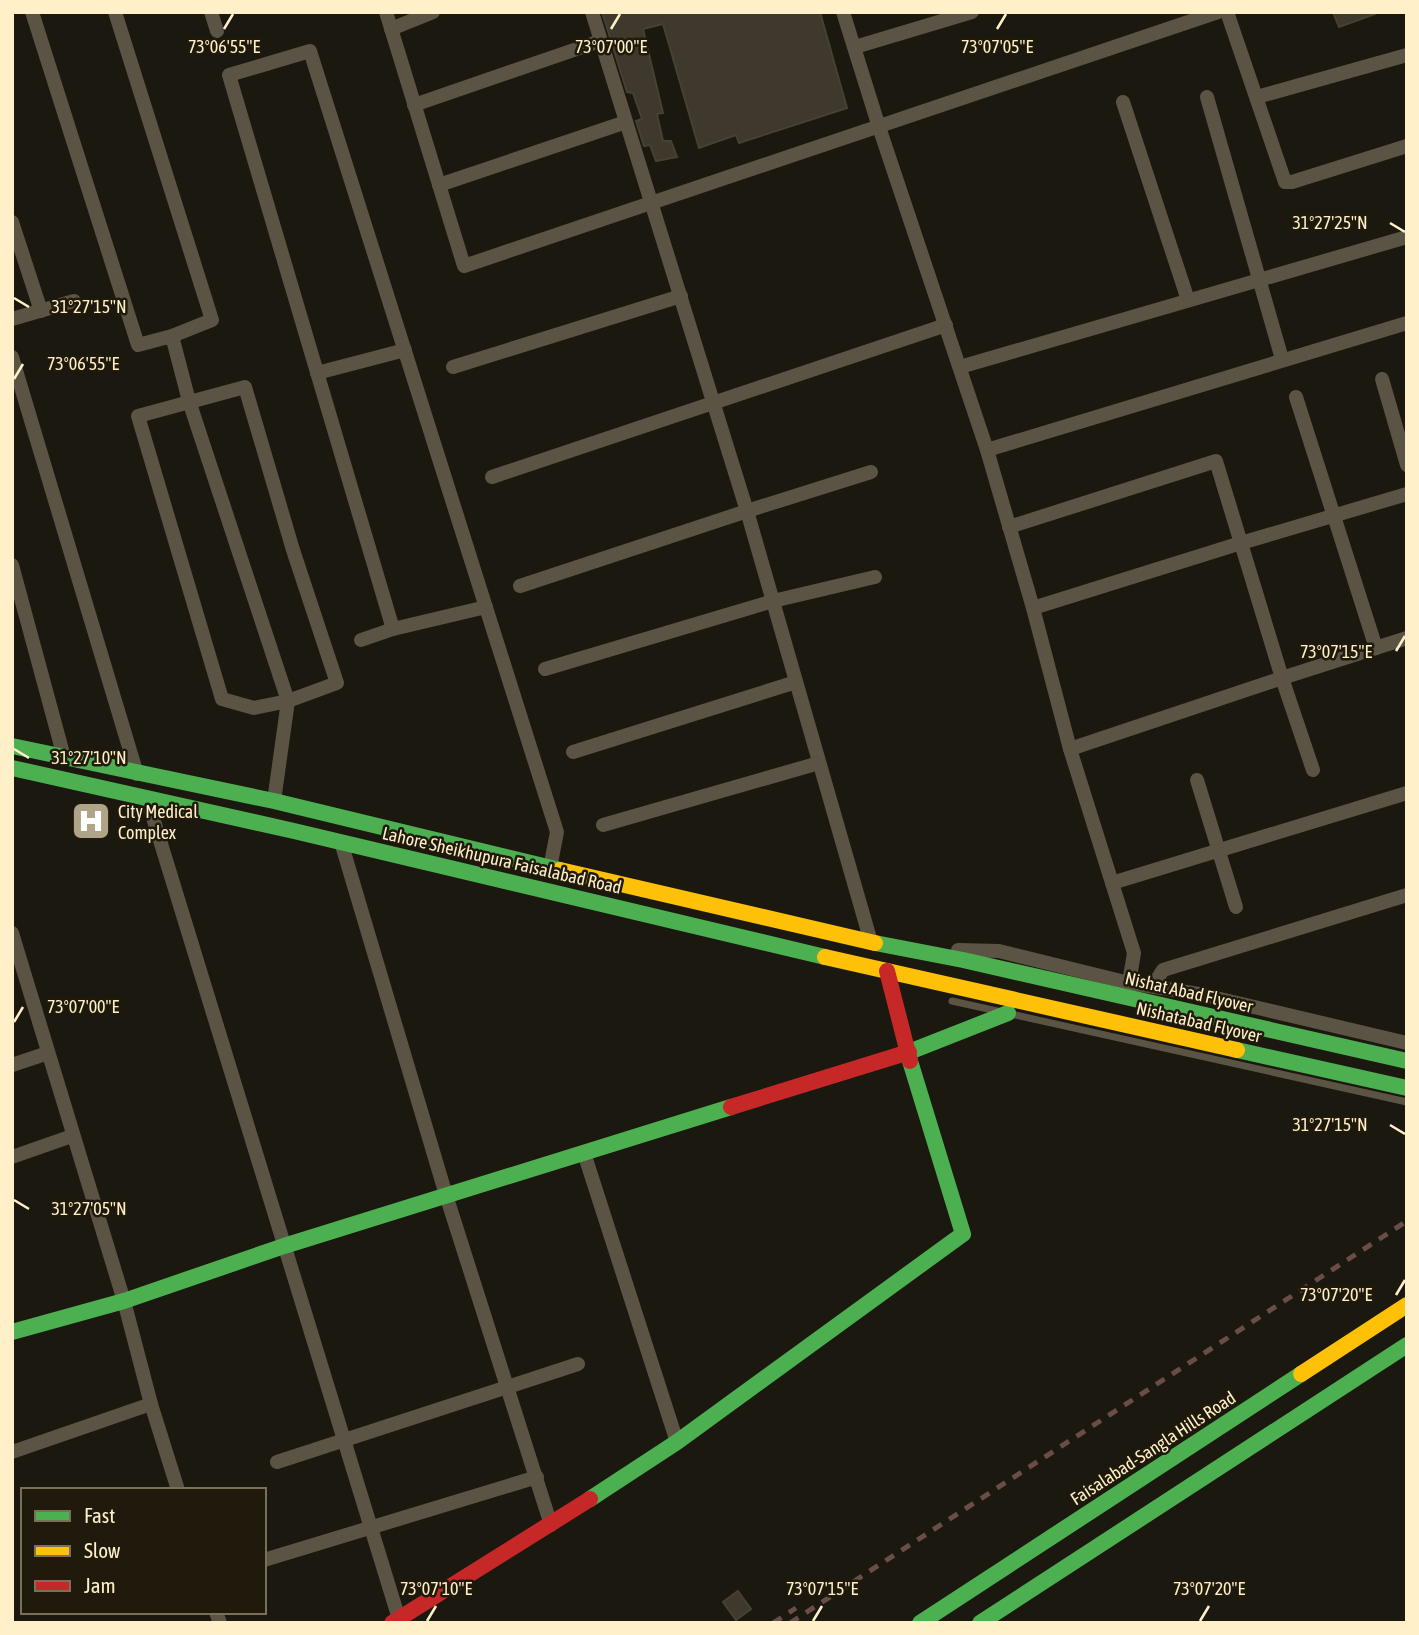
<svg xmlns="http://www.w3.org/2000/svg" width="1419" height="1635" viewBox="0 0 1419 1635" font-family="'Asap Condensed',sans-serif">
<rect width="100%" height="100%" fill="#1a180f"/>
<g fill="#3e392c" stroke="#464131" stroke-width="2">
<path d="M602 12H820L847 108 739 143 736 135 699 148 663 24 643 29 663 113 657 114 663 141H671L677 157 656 161 650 145 644 146 636 121 642 119 633 93 627 92Z"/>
<path d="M1333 12H1375V14L1339 27Z"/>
<path d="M738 1591 751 1609 736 1620 723 1602Z"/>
</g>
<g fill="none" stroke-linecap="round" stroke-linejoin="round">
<path stroke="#5b5444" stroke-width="7" d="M952 1001 1407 1102"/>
<g stroke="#5b5444" stroke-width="14">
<path d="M32 12 138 345 172 336 189 401 288 701 274 801"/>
<path d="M115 12 212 320 172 336"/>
<path d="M211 12 217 31"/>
<path d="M386 12 464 266 1218 12"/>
<path d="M592 12 747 511 871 942"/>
<path d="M843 12 879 127 987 450 1033 608 1070 749 1134 953 1129 983"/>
<path d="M1227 12 1285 182H1292L1407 146"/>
<path d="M391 29 433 12"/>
<path d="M855 47 972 12"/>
<path d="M1207 97 1282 359"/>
<path d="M1257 97 1407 55"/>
<path d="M1123 102 1188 300"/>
<path d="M414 105 600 41"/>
<path d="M439 185 626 122"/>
<path d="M12 222 41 311"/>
<path d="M12 319 74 301"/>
<path d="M12 357 137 774"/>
<path d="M453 367 681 296"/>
<path d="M960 367 1407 237"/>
<path d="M317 373 405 350"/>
<path d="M1382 379 1407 465"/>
<path d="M245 387 293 550 337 683 288 701 254 708 222 699 138 416Z"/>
<path d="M1296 397 1376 648"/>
<path d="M987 450 1407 323"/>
<path d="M492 477 946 325"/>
<path d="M1009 527 1216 461 1282 678 1070 749"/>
<path d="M12 565 64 757"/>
<path d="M520 586 747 511 871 472"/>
<path d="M1033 608 1241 543 1407 494"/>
<path d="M393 629 229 75 310 51 557 832 550 868"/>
<path d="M361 640 393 629 486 607"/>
<path d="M545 669 773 601 875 577"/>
<path d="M573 752 796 682"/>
<path d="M1313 770 1282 678 1407 638"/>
<path d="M1197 780 1236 907"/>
<path d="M147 798 399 1619"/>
<path d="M603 825 819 763"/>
<path d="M341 842 446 1195 551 1525"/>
<path d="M1112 883 1407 793"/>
<path d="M12 933 124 1301 151 1404 178 1490"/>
<path d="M958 950 999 951 1129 983 1199 994 1407 1043"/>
<path d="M1153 986 1163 970 1407 895"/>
<path d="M12 1065 48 1053"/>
<path d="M584 1153 677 1442"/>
<path d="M12 1157 72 1136"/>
<path d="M12 1452 151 1404"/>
<path d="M277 1462 578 1364"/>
<path d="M264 1560 537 1477"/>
<path d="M216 1612 220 1623"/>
</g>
<g stroke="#4caf50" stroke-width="16">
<path d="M12 746 274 801 560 870"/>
<path d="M12 768 294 831 825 957"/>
<path d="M875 943 963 960 1407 1061"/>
<path d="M1237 1050 1407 1088"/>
<path d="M909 1052 1008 1013"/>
<path d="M12 1332 124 1301 284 1246 731 1107"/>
<path d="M590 1499 677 1442 963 1234 910 1061"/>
<path d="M920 1623 1301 1374"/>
<path d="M980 1623 1407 1345"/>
</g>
<g stroke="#ffc107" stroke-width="16">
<path d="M560 870 875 943"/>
<path d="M825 957 1237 1050"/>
<path d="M1301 1374 1407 1305"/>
</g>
<g stroke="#c62828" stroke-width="16">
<path d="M887 971 910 1061"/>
<path d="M731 1107 909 1052"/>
<path d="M392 1623 590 1499"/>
</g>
<g stroke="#6a4d4a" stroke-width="5" stroke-dasharray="10 9" stroke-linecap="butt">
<path d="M773 1623 796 1608"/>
<path d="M790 1623 1407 1221"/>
</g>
</g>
<path fill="none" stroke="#fff0c9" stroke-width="2.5" d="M224 29 233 14M611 29 620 14M997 29 1006 14M1390 223 1405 232M14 298 29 307M14 379 23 364M1396 651 1405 636M14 749 29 758M14 1022 23 1007M1390 1125 1405 1134M14 1200 29 1209M1396 1295 1405 1280M427 1621 436 1606M813 1621 822 1606M1200 1621 1209 1606"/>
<defs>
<g id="hospital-square" transform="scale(2.0125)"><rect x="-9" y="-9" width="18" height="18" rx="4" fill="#afa488" stroke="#1f1a0b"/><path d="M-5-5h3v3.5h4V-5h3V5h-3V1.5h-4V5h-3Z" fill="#fff"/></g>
</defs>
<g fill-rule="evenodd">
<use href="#hospital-square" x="91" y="821"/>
</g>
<g text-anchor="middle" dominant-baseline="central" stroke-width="5" stroke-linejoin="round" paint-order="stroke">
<g font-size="18" fill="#fff0c9" stroke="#1f1a0b" text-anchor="start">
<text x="118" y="811">City Medical<tspan x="118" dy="21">Complex</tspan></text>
</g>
<g font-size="18" fill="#fff0c9" stroke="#1f1a0b">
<text transform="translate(502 860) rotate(13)">Lahore Sheikhupura Faisalabad Road</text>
<text transform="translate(1189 992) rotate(13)">Nishat Abad Flyover</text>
<text transform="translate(1199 1022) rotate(13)">Nishatabad Flyover</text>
<text transform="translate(1153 1448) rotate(-33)">Faisalabad-Sangla Hills Road</text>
</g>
</g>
<g font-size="18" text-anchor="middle" fill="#fff0c9" stroke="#1f1a0b" stroke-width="5" stroke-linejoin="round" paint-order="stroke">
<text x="997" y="53">73°07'05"E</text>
<text x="224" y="53">73°06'55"E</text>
<text x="611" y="53">73°07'00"E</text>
<text x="1330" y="229">31°27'25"N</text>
<text x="89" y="313">31°27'15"N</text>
<text x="83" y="370">73°06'55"E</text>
<text x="1336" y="658">73°07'15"E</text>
<text x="89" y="764">31°27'10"N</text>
<text x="83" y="1013">73°07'00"E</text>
<text x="1330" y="1131">31°27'15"N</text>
<text x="89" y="1215">31°27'05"N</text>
<text x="1336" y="1301">73°07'20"E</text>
<text x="436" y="1595">73°07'10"E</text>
<text x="822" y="1595">73°07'15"E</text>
<text x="1209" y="1595">73°07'20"E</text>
</g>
<rect width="1419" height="1635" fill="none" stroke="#fff0c9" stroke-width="28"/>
<rect x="21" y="1488" width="245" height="126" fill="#1f1a0b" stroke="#797057" stroke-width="2"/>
<rect x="35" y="1511" width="35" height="10" fill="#4caf50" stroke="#797057" stroke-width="2"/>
<text x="84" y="1523" font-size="21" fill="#fff0c9">Fast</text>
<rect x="35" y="1546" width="35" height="10" fill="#ffc107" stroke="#797057" stroke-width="2"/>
<text x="84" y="1558" font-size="21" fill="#fff0c9">Slow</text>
<rect x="35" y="1581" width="35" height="10" fill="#c62828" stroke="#797057" stroke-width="2"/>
<text x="84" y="1593" font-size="21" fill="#fff0c9">Jam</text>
</svg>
